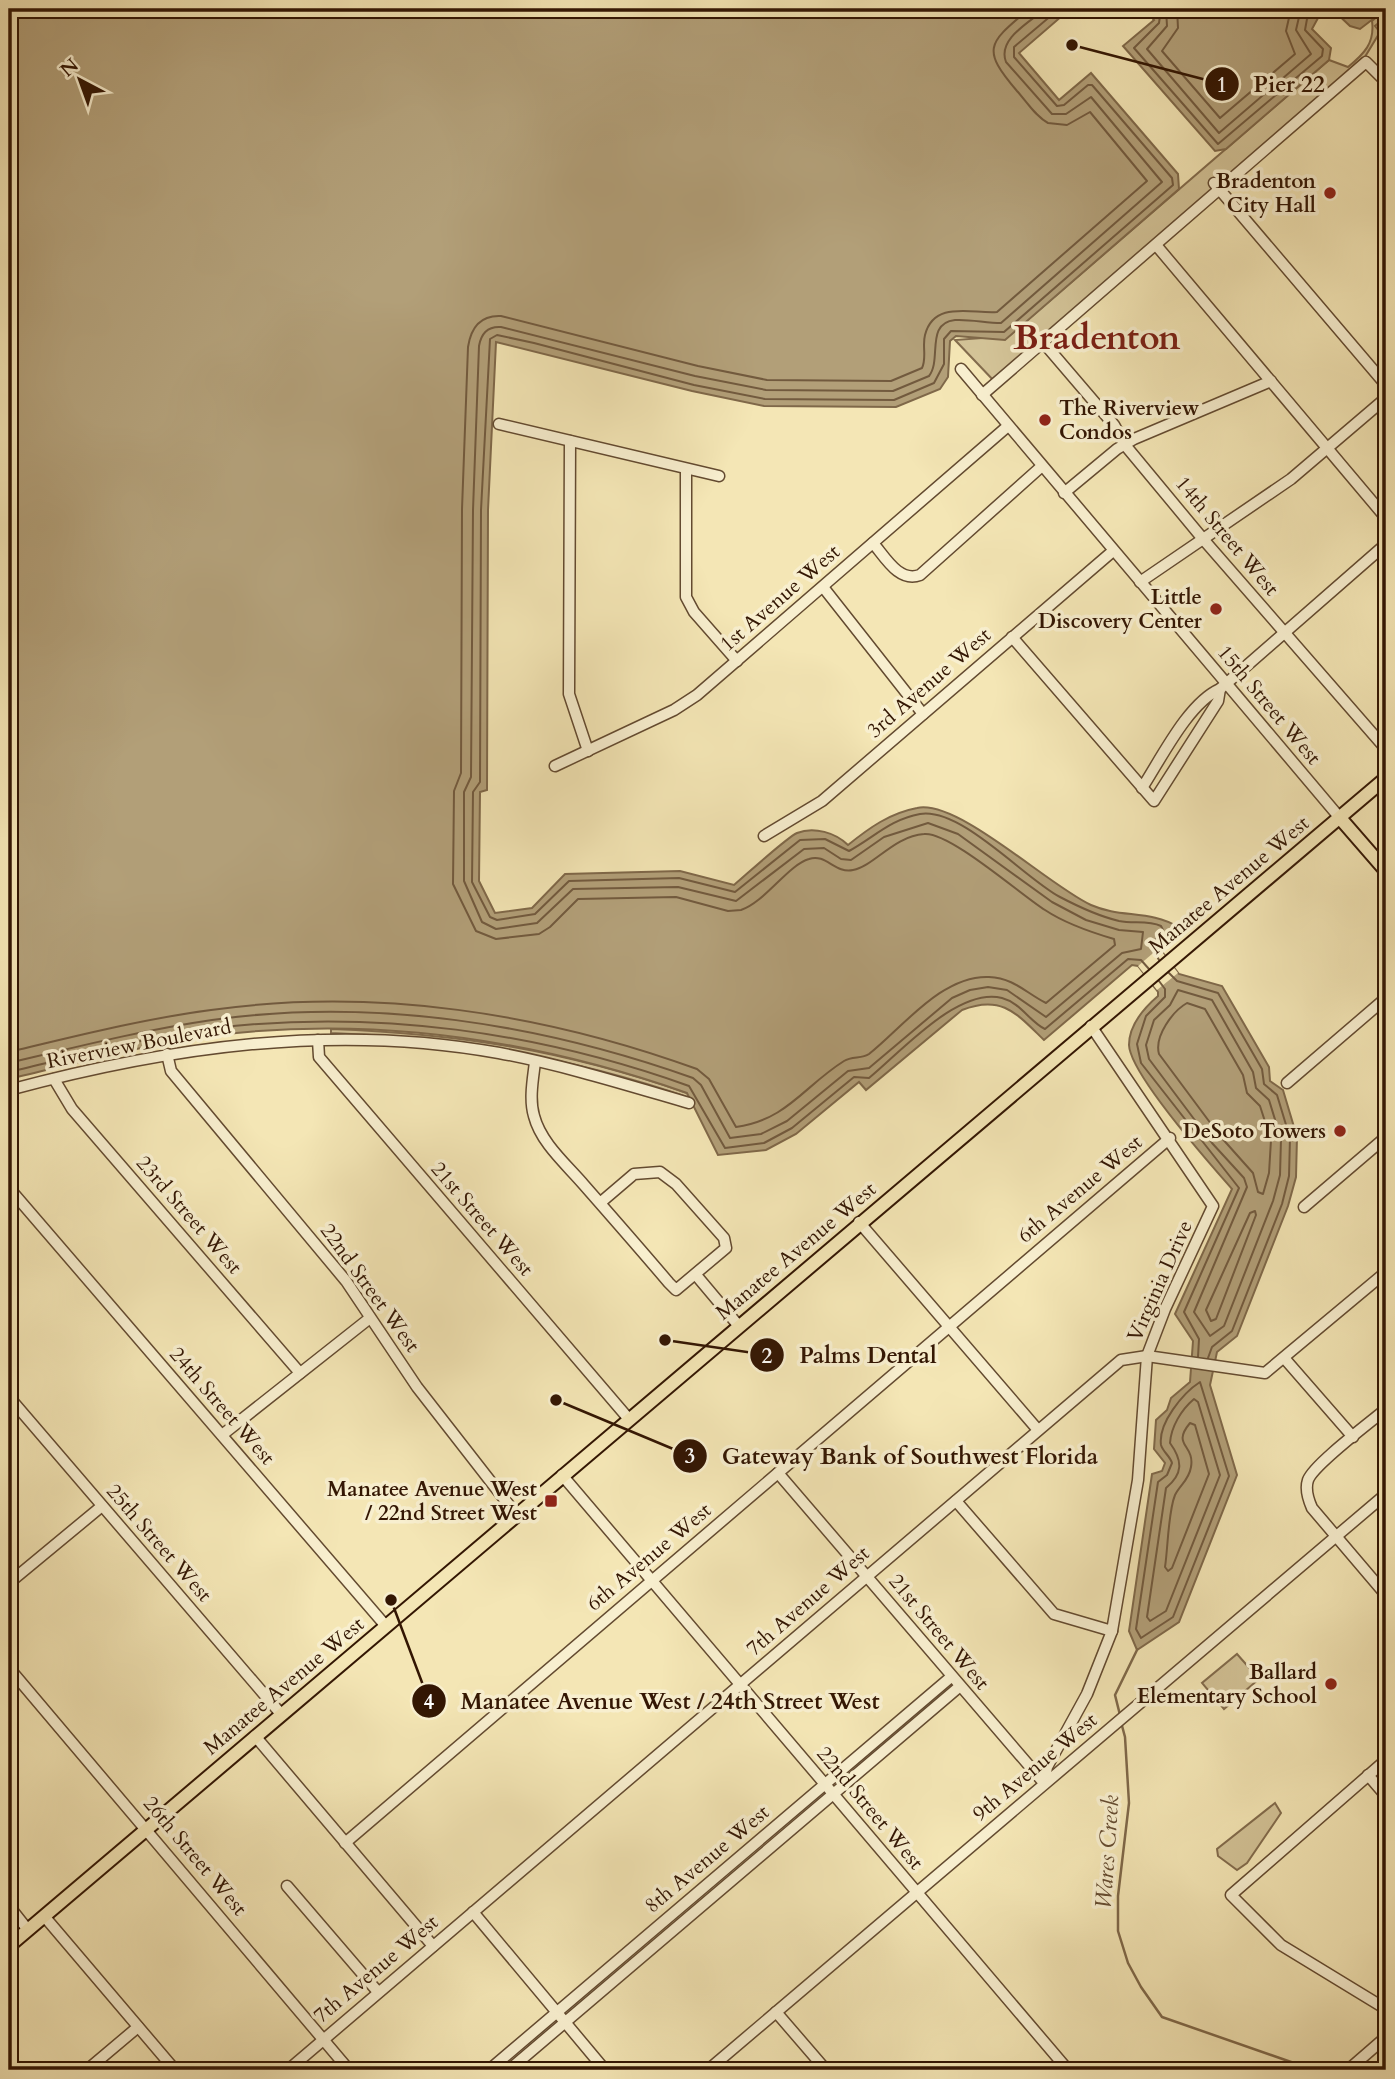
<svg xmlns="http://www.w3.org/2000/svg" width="1395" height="2079" viewBox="0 0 1395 2079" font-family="Cardo,serif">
<rect width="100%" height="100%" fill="#f4e6b5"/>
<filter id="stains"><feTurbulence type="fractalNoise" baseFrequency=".00286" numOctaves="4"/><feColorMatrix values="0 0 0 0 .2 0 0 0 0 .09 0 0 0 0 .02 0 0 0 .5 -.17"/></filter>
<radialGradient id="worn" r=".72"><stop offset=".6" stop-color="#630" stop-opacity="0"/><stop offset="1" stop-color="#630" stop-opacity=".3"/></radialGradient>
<g fill="#d3c397" stroke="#836c4d" stroke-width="2">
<path d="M1386 9V17L1375 26 1380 32 1363 60 996 383 955 340 1009 336 1329 60 1348 67C1364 54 1375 43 1372 21Z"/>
<path d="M331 1029C461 1034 564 1050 687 1093L690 1098C572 1057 455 1037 331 1033Z"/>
<path d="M1237 1654 1259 1679 1224 1709 1202 1683Z"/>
<path d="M1275 1803 1281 1813 1247 1863 1237 1870 1218 1856 1217 1849Z"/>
</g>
<g fill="#b29f78" stroke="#7f6849" stroke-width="2">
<path d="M9 9H1070L1019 53 1059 100 1091 73 1178 174 1179 189 1005 340 956 336 950 341 948 377 940 389 896 407 764 406 692 391 496 342 488 510 487 790 480 792 479 881 495 913 532 908 565 874 680 871 734 885C746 875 786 838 797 833 814 826 836 833 848 845 869 828 890 813 917 808 958 799 1049 886 1091 905 1120 918 1151 910 1178 927L1157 945 1179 974 1222 986 1269 1067 1270 1081 1283 1090 1297 1137 1296 1177 1288 1206 1237 1336 1217 1352 1210 1385 1237 1475 1179 1622 1137 1650 1129 1631 1152 1474 1162 1471 1165 1463 1154 1449 1156 1420 1167 1410 1171 1398 1190 1382 1193 1341 1175 1314 1232 1189C1210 1164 1130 1074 1129 1045 1129 1026 1144 1008 1158 996V992L1138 966 1132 965 1044 1040C1017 1014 1002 994 962 1010L866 1090 859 1082 796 1134 766 1150 718 1155 687 1093C536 1040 377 1016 217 1035 146 1044 78 1063 9 1079Z"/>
<path d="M1145 9H1331L1318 18 1312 29 1331 48 1329 60 1226 149 1215 151 1123 46 1154 20Z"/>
<path d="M1332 9H1386L1360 29 1350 26Z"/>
</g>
<path fill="#f4e6b5" d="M1159 948 1178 973 1157 990 1138 966Z"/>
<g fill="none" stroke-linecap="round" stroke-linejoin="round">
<g stroke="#725a3e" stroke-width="2">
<path d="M1059 9 1014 47V57L1057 106 1064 105 1088 85H1092L1172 178 1173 185 1004 332 951 331 944 339V364L934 383 894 400 765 399 694 385 534 343 497 335 490 339 481 510 480 782 473 792 472 882 490 917 497 920 535 914 569 881 679 878 735 892 800 840 825 839 849 851C873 838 891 819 920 814 961 807 1024 878 1060 897 1079 907 1098 916 1119 921 1133 924 1148 920 1161 926L1163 930 1151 945 1159 960"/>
<path d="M1154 9 1160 16 1159 23 1134 48 1218 144 1322 56 1323 49 1305 30 1307 19 1317 9"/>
<path d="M1166 9 1167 26 1147 49 1219 133 1311 54 1296 30 1299 17 1305 9"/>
<path d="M1177 9 1178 28 1162 51 1220 118 1295 54 1286 31 1291 9"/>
<path d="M1169 973 1177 981 1218 993 1262 1069 1264 1084 1277 1095 1290 1138 1289 1176 1282 1204 1232 1331 1212 1347 1208 1358"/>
<path d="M1159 981 1165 989V997L1146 1016 1137 1044 1141 1063 1239 1188 1184 1312 1199 1339 1198 1357"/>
<path d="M1178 990 1212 1000 1253 1072 1256 1088 1269 1100 1281 1139 1280 1175 1273 1201 1224 1326 1210 1336 1194 1312 1247 1187 1244 1178 1212 1143 1149 1059 1146 1045 1154 1020 1170 1005Z"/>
<path d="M1187 1003 1205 1009 1243 1075 1247 1093 1260 1106 1271 1140 1269 1173 1263 1194 1258 1192 1253 1173 1220 1136 1159 1054C1154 1036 1173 1011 1187 1003Z"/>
<path d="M9 1052C76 1036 143 1019 211 1010 375 987 543 1013 697 1069L709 1079 736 1127C787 1120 804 1086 844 1061 852 1056 862 1059 869 1054 903 1027 942 975 989 977 1014 978 1026 993 1046 1003L1115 945 1114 939C1090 932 1066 924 1045 910 1021 895 949 831 924 834 894 836 874 866 853 870 835 874 826 853 809 859 788 865 765 902 741 910L728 911 676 897 578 899 550 927 539 934 496 939 476 931 453 884 454 791 461 773 462 509 468 347C471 327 481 315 501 316L698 366 767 380 891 381 922 368C927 358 922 346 925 335 934 300 972 314 997 312L1147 181 1090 112 1067 125 1048 123C1035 116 1027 102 1017 91 980 48 989 43 1029 9"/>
<path d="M9 1063C76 1047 143 1030 212 1020 373 997 541 1024 693 1078L701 1085 730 1138 761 1134 787 1121 848 1071 869 1068 952 998 970 990 988 987 1007 990 1046 1017 1122 953 1141 949 1143 932 1119 930 1086 920 1052 902 958 834 928 823 884 837 851 860 841 859 824 848 804 849 736 901 678 887 573 889 537 923 496 929 482 922 464 881V792L471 777 473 510 479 346C481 334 487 326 501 327L695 376 766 390 893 391 929 376C942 360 925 323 955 320 970 319 986 323 1001 323L1162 182 1091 97 1066 114H1052L1006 62C997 39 1030 22 1045 9"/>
<path d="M9 1072C77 1056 146 1037 216 1028 376 1009 538 1032 689 1086L725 1148 764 1143 792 1128 854 1077 869 1078C902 1051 958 987 1002 998 1021 1003 1030 1022 1045 1029L1128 959 1141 960 1149 969"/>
<path d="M1255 1211 1256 1215 1216 1319 1211 1321 1206 1310 1250 1213Z"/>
<path d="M1200 1382 1229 1476 1173 1617 1141 1638 1136 1629 1158 1482 1167 1475 1172 1463C1170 1456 1163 1452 1161 1445 1158 1423 1183 1393 1200 1382Z"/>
<path d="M1194 1399 1198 1402 1220 1475 1166 1611 1150 1621 1147 1617 1166 1488C1183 1474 1183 1461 1170 1443 1171 1427 1181 1410 1194 1399Z"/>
<path d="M1190 1423 1195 1425 1209 1474 1172 1568 1168 1571 1165 1567C1168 1548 1168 1512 1175 1495 1180 1485 1189 1480 1191 1467 1195 1444 1171 1446 1190 1423Z"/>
</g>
<g stroke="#7f6849" stroke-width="2.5">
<path d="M1120 1715 1115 1695 1137 1650"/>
<path d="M1121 1722 1125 1737 1129 1803 1118 1896V1931L1128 1963 1141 1987 1162 2017 1314 2070"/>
</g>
<g stroke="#634a30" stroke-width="13">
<g id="minor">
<path d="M1214 183 1386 385"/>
<path d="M1156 245 1386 518"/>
<path d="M1043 342 1114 425 1125 445 1203 539 1386 749"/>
<path d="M961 369 1340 818"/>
<path d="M982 395 1366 62 1386 82"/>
<path d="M499 424 719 476"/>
<path d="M570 441 569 694 588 751"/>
<path d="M686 470V597L694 612 737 661"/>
<path d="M1064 493 1117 449 1134 439 1271 381"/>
<path d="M873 543C885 557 899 583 920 575L1042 466"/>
<path d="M1140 582 1291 479 1386 398"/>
<path d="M823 587 923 714"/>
<path d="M1012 637 1154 801 1218 701 1220 689"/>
<path d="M555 766 674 710 697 695 1008 426"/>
<path d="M1142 788C1161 759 1188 703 1220 689L1386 544"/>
<path d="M764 836 822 801 1113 551"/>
<path d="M318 1040 319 1057 628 1418"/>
<path d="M167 1054 171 1071 346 1281 417 1387 516 1514"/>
<path d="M535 1062C533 1079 529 1099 534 1116 541 1143 566 1164 584 1185 613 1218 641 1250 669 1283L676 1290 726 1248 724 1238 676 1184 660 1172 634 1174 600 1203"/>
<path d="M54 1079 72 1109 300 1373"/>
<path d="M1287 1083 1386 998"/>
<path d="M9 1090C169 1047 333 1023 499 1053 563 1065 627 1085 689 1103"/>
<path d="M9 1188 385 1625"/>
<path d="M1304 1207 1386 1137"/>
<path d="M859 1222 1038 1430"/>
<path d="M696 1275 738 1325"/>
<path d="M1285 1359 1353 1437"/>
<path d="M9 1397 281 1714"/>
<path d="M1386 1409C1371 1422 1314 1464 1308 1480 1305 1489 1308 1499 1312 1508L1386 1595"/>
<path d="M222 1435 370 1318"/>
<path d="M778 1473 1044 1783"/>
<path d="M562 1475 1068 2070"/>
<path d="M956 1501 1054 1614 1112 1631"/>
<path d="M9 1583 102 1506"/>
<path d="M9 1668 349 2070"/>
<path d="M255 1736 433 1946"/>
<path d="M1386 1760 1231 1895 1281 1945 1386 2009"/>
<path d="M1368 1775 1386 1796"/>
<path d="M1044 1783 1047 1767 1087 1694 1112 1631 1138 1480 1147 1356 1165 1309 1213 1206 1091 1026"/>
<path d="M345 1843 1170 1138"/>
<path d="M287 1886 378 1992"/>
<path d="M9 1906 28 1930"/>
<path d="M473 1912 605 2070"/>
<path d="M44 1916 175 2070"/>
<path d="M776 2012 826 2070"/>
<path d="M87 2070 138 2027"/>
<path d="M288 2070 1121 1360 1147 1356 1265 1373 1386 1272"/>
<path d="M489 2070 951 1677"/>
<path d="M509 2070 959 1687"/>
<path d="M708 2070 1386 1494"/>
<path d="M1348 2070 1386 2037"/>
</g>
</g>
<g stroke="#331603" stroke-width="16">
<g id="major">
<path d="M1340 818 1386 871"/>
<path d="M9 1946 1386 778"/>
</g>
</g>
<use href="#minor" stroke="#f8efcf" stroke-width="10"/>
<use href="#major" stroke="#f4e6b5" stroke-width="12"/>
</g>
<g fill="#8f2418" stroke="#f8efcf" stroke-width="2.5">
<circle cx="1330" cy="193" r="7"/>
<circle cx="1045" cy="420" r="7"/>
<circle cx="1216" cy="609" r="7"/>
<circle cx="1340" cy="1131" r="7"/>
<rect x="544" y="1494" width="14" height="14" rx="3.5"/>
<circle cx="1331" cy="1684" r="7"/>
</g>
<g text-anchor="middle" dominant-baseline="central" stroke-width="7" stroke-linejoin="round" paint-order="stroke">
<g font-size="21" font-weight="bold" fill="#331603" stroke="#f8efcf" text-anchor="end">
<text x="1316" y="181">Bradenton<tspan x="1316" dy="24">City Hall</tspan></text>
<text x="1059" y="408" text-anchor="start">The Riverview<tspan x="1059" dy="24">Condos</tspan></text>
<text x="1202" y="597">Little<tspan x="1202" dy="24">Discovery Center</tspan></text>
<text x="1326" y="1131">DeSoto Towers</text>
<text x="537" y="1489">Manatee Avenue West<tspan x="537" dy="24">/ 22nd Street West</tspan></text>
<text x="1317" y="1672">Ballard<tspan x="1317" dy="24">Elementary School</tspan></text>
</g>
<g font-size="21" fill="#331603" stroke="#f8efcf">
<text transform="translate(1227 536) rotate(50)">14th Street West</text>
<text transform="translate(780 598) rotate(-41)">1st Avenue West</text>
<text transform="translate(929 683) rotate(-41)">3rd Avenue West</text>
<text transform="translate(1269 705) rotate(50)">15th Street West</text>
<text transform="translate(1229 885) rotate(-40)">Manatee Avenue West</text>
<text transform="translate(139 1044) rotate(-11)">Riverview Boulevard</text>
<text transform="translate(1080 1189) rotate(-40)">6th Avenue West</text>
<text transform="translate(189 1215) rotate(49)">23rd Street West</text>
<text transform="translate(482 1219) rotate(49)">21st Street West</text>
<text transform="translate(796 1251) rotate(-40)">Manatee Avenue West</text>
<text transform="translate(1160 1281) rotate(-66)">Virginia Drive</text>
<text transform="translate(370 1288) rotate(54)">22nd Street West</text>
<text transform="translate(222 1406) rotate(49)">24th Street West</text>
<text transform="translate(159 1543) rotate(49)">25th Street West</text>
<text transform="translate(649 1557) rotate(-40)">6th Avenue West</text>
<text transform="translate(808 1601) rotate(-41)">7th Avenue West</text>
<text transform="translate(939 1632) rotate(50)">21st Street West</text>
<text transform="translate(284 1686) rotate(-40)">Manatee Avenue West</text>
<text transform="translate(1035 1767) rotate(-40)">9th Avenue West</text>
<text transform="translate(870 1808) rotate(50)">22nd Street West</text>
<text transform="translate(195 1856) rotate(50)">26th Street West</text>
<text transform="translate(707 1859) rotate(-40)">8th Avenue West</text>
<text transform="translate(376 1969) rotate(-40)">7th Avenue West</text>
</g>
<g font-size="23" font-style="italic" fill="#664d32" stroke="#f8efcf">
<text transform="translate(1107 1852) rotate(-86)">Wares Creek</text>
</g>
<g font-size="35" font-weight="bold" fill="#7a1f14" stroke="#f8efcf">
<text x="1097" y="338">Bradenton</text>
</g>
</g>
<path fill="none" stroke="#331603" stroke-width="2.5" d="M1072 45L1222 84M665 1340L767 1355M556 1400L690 1456M391 1600L429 1701"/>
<g fill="#331603" stroke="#f8efcf" stroke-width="2.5">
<circle cx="1072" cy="45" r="7"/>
<circle cx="665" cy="1340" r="7"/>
<circle cx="556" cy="1400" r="7"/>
<circle cx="391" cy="1600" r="7"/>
<circle cx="1222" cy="84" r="18"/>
<circle cx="767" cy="1355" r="18"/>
<circle cx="690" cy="1456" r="18"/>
<circle cx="429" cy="1701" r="18"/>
</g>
<g font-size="21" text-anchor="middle" font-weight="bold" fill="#fff">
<text x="1222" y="92">1</text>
<text x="767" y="1363">2</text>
<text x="690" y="1463">3</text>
<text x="429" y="1709">4</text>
</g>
<g font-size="23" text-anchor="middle" font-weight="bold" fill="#331603" stroke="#f8efcf" stroke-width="7" stroke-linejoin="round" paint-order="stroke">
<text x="1289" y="92">Pier 22</text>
<text x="868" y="1363">Palms Dental</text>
<text x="910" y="1464">Gateway Bank of Southwest Florida</text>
<text x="670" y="1709">Manatee Avenue West / 24th Street West</text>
</g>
<rect width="1395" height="2079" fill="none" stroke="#f4e6b5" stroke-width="35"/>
<rect x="10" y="10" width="1374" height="2058" fill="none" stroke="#331603" stroke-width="3.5"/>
<rect x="18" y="18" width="1360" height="2044" fill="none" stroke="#331603" stroke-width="2"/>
<g transform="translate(80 80) rotate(319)" stroke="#f8efcf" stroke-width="5" paint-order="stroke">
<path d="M0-5L12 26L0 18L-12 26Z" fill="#331603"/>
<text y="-10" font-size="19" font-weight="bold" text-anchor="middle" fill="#331603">N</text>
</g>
<rect width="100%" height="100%" filter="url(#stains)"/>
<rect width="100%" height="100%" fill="url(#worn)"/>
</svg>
